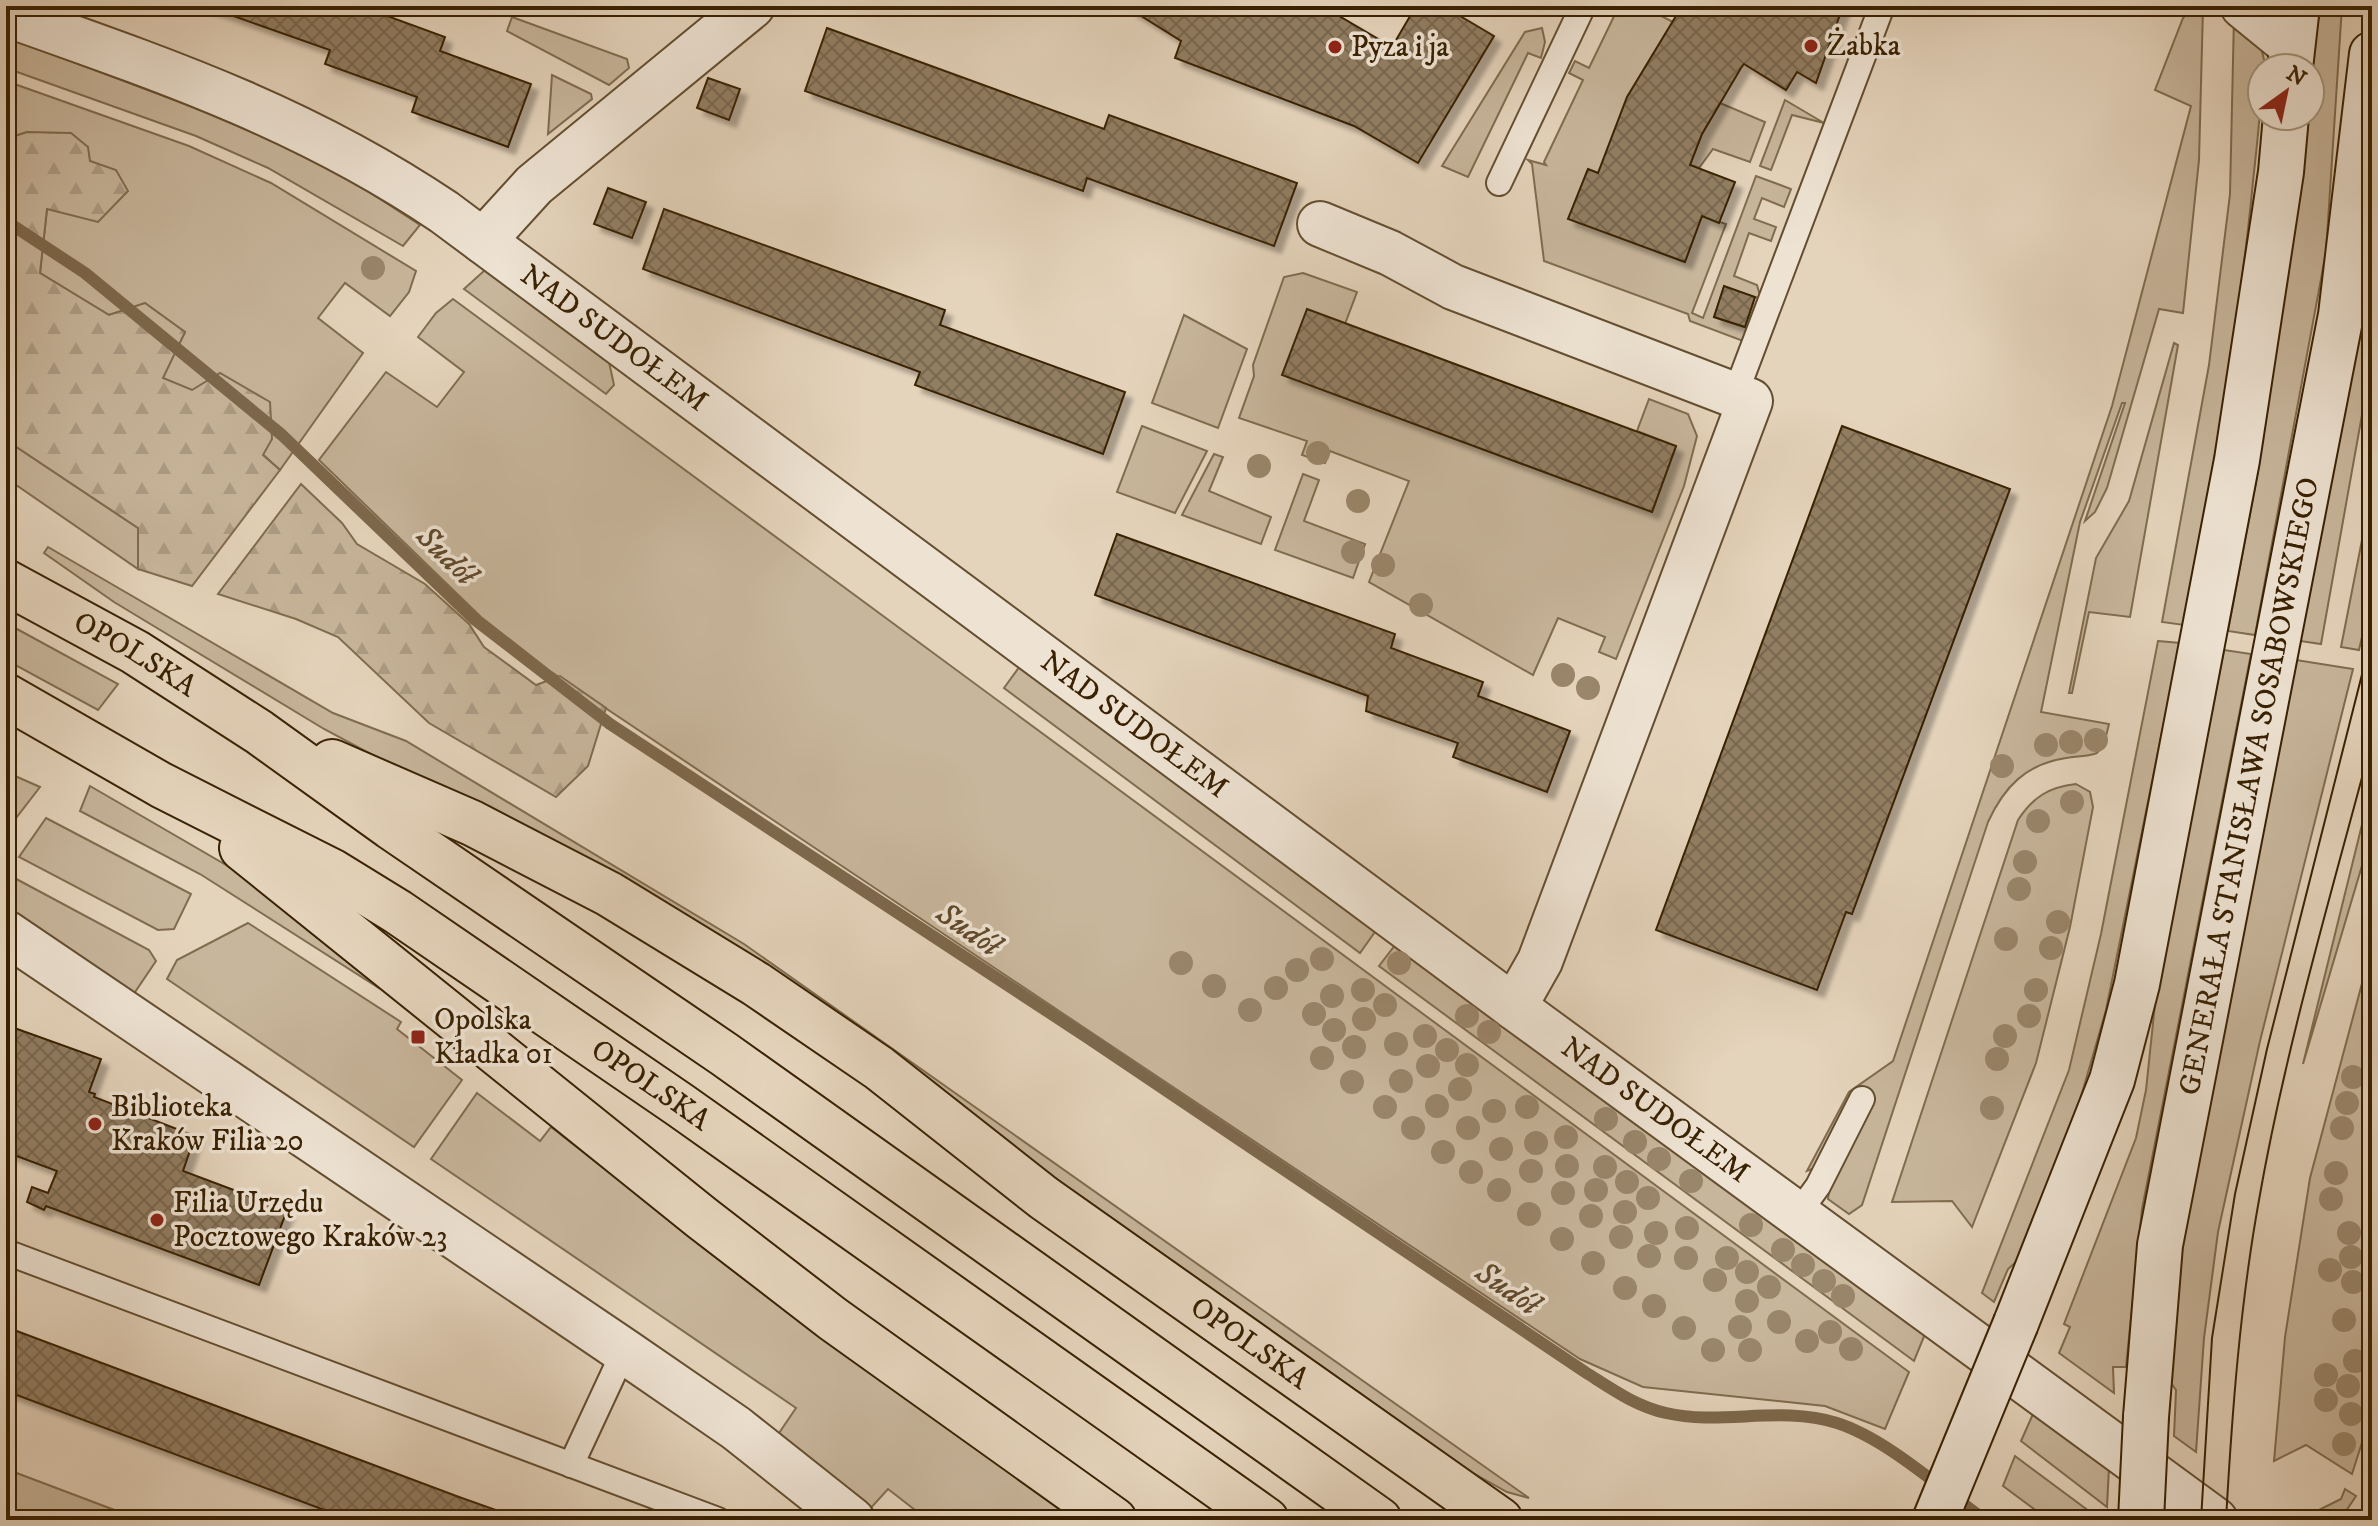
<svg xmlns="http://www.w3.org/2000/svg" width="2378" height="1526" viewBox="0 0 2378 1526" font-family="'IM FELL DW Pica',serif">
<defs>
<pattern id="forest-firs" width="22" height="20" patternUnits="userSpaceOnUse" patternTransform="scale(2)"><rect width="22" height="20" fill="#c8b69c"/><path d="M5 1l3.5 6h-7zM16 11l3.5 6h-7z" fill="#ad9c85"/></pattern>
<pattern id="building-cross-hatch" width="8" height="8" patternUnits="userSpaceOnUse" patternTransform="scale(2)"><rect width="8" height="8" fill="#927e63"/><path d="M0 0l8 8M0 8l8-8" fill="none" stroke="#78674f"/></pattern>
<filter id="shadow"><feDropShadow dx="7" dy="7" stdDeviation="2" flood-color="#0004"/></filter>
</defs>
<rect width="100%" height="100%" fill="#e5d4bc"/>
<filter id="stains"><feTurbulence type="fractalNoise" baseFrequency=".0025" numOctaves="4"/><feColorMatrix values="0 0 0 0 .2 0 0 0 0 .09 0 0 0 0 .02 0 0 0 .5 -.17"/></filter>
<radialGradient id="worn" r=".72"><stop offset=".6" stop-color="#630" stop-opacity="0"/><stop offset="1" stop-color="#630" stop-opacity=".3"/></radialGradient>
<g fill="#c8b69c" stroke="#806c4f" stroke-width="2">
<path d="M1619 6H1642L1673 22 1598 173 1588 169 1569 218 1684 262 1702 216 1726 224 1692 313 1703 318 1756 176 1791 189 1784 207 1762 198 1754 219 1776 227 1771 241 1749 233 1734 276 1757 285 1761 299 1724 287 1714 317 1747 328 1743 341 1690 321 1688 314 1544 261 1532 164 1528 160 1546 165 1544 162 1583 80 1569 73 1575 61 1589 68Z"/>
<path d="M2320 6H2342L2326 252 2255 635 2228 631 2258 471 2305 116H2310V80Z"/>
<path d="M2203 8 2199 160 2183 313 2159 309 2107 488 2095 512 2085 521 2125 403H2122L2080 522 2041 712 2109 724 2104 744 2097 753C2086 757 2077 756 2066 758 2026 764 2004 787 1988 822L1862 1205 1849 1214 1828 1199 1829 1191 1872 1103 1815 1168 1807 1171 1849 1092 1893 1061 2112 406 2191 106 2155 90 2183 18 2188 12Z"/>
<path d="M512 17 627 59 629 68 609 85 507 31Z"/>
<path d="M2234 17 2261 47 2266 68H2262C2262 113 2255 157 2251 202 2236 344 2211 484 2184 625L2162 622 2209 365 2230 194Z"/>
<path d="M1542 28 1545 42 1541 58 1528 53 1468 177 1442 166 1525 32Z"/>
<path d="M6 37 255 130 354 182 420 225 403 246 268 168 196 136 6 68Z"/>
<path d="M552 75 591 94 592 99 548 134Z"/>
<path d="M6 81 189 146 271 183 416 271 409 292 390 316 345 283 318 318 363 353 280 470 192 390 162 378 185 332 145 303 109 315 40 273 47 209 90 161 27 132 6 139Z"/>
<path d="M1785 100 1824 123 1792 115 1771 170 1760 166Z"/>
<path d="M1720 103 1765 122 1750 162 1713 149 1699 168 1690 165 1702 134Z"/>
<path d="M2372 245V359L2321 644 2300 641Z"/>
<path d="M485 270 609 362 614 385 606 394 464 289Z"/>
<path d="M1303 273 1357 292 1345 324 1283 375 1652 512 1676 446 1637 431 1649 399 1688 414 1697 436 1684 486 1616 659 1599 652 1605 637 1558 618 1533 675 1369 582 1409 481 1330 451 1325 463 1302 455 1307 441 1239 418 1254 376 1253 365 1284 277Z"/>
<path d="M453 299 1909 1372 1885 1429 1825 1406 1643 1387 1580 1359 550 671 481 617 319 460 386 372 437 407 464 372 418 337 436 313Z"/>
<path d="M1184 315 1247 349 1218 428 1152 403Z"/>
<path d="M2174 343 2178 345 2130 617 2089 612 2072 693H2069L2096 558 2129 501Z"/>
<path d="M1142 426 1207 451 1175 513 1117 492Z"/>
<path d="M6 440 138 528V569L6 478Z"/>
<path d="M1214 454 1223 457 1209 491 1271 517 1261 544 1182 515Z"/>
<path d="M1303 474 1319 480 1304 521 1365 544 1353 578 1275 550Z"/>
<path d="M2372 489V593L2359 650 2341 647Z"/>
<path d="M48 547 333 713 406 741 744 944 1529 1498 1507 1492 1473 1473 826 1016 567 859 324 729 114 602 44 553Z"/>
<path d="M6 623 118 684 98 710 6 660Z"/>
<path d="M2158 641 2180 643 2106 1010 2078 1107 2017 1261 2008 1269 1994 1302 1982 1293 2069 1070 2101 934Z"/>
<path d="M2224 650 2251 654 2142 1209 2126 1367H2113L2114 1393 2059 1353 2070 1327 2064 1324 2136 1138 2146 1090 2155 1004Z"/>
<path d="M2296 660 2353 669 2260 1041 2218 1232 2204 1338 2196 1452 2174 1436 2176 1390 2171 1383 2184 1229Z"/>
<path d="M1020 666 1377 929 1360 953 1004 688Z"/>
<path d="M6 772 40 787 6 831Z"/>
<path d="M2076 784 2090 792 2093 807 2070 927 2036 1063 1972 1227 1952 1201 1892 1202 2018 820C2033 797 2049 787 2076 784Z"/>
<path d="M2372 784V832L2303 1064Z"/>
<path d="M90 786 271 891 382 983 379 988 200 874 80 811Z"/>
<path d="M46 818 191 894 174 929 158 930 19 857Z"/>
<path d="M7 874 149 950 156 961 133 995 6 909Z"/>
<path d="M248 923 401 1022 397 1029 462 1080 414 1147 167 979 177 960Z"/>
<path d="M1396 944 1925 1334 1914 1361 1379 966Z"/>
<path d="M2372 946V1411L2352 1474 2306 1445 2274 1461 2285 1337 2310 1178Z"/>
<path d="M477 1093 540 1141 551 1127 765 1294 1077 1520H928L888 1489 869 1510 777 1436 796 1408 431 1159Z"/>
<path d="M2033 1414 2109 1467 2107 1507 2021 1441Z"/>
<path d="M2015 1456 2101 1520H2049L2003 1486Z"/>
<path d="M6 1469 141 1520H6Z"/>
<path d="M2345 1489 2356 1496 2340 1520H2299L2341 1499Z"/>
</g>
<g fill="url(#forest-firs)" stroke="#806c4f" stroke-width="2">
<path d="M27 132 71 133 88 147 90 161 116 170 128 191 98 222 47 209 40 273 109 315 145 303 185 332 163 378 192 390 220 373 270 402 272 439 263 455 280 470 192 586 138 569V528L6 440V139Z"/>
<path d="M301 484 342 523 357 544 425 584 469 624 484 647 536 685 560 676 606 708 588 766 556 797 429 723 338 637 296 619 218 594Z"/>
</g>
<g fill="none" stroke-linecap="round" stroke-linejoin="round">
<path stroke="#7d684c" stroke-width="12" d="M6 221 85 273 282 435 474 619 610 724 1088 1038 1585 1372C1612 1389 1635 1406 1666 1413 1722 1426 1779 1405 1837 1423 1887 1439 1941 1489 1985 1520"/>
</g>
<g fill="url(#building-cross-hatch)" stroke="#392102" stroke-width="2" filter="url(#shadow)">
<path d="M205 6H360L445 37 440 51 531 84 508 147 412 112 417 97 325 64 330 50Z"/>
<path d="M1132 6H1322L1392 47 1416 6H1443L1494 36 1418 163 1354 126 1175 58 1181 41 1130 9Z"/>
<path d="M1682 6H1843L1816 83 1797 72 1786 90 1744 64 1741 68 1702 134 1690 165 1735 182 1719 223 1702 216 1685 262 1568 219 1588 169 1598 173 1627 97Z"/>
<path d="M827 28 1104 129 1109 115 1297 183 1274 246 1087 178 1083 191 805 91Z"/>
<path d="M708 78 740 89 729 120 697 108Z"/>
<path d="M608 188 646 202 632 238 594 224Z"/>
<path d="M664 209 945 310 940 325 1125 392 1103 454 915 385 920 372 643 269Z"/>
<path d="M1724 286 1755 297 1745 327 1714 317Z"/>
<path d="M1307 309 1676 446 1652 512 1282 375Z"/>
<path d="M1842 426 2010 489 1852 914 1846 912 1817 990 1656 930Z"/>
<path d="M1117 534 1395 634 1391 648 1483 682 1478 696 1570 731 1547 792 1453 757 1458 743 1366 711 1368 696 1095 595Z"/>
<path d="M6 1025 101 1059 89 1092 95 1094 94 1097 195 1136 183 1171 287 1210 259 1285 46 1206 44 1210 27 1202 32 1187 48 1193 57 1171 6 1152Z"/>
<path d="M6 1327 459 1497 524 1520H351L6 1391Z"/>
</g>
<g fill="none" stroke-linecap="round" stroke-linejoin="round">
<g stroke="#644e30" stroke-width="28">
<g id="service">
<path d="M1499 183 1583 6"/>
<path d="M1735 395 1882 6"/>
<path d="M1797 1215 1818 1186 1862 1099"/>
<path d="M6 1252 718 1520"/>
<path d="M571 1465 624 1351"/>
</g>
</g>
<g stroke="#644e30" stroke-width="48">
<g id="minor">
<path d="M2243 6 2292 46"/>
<path id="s1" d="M6 14C164 70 303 117 444 212L1514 1007 2215 1520"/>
<path d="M1320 224 1390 253 1453 287 1750 401 1540 961 1514 1007"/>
<path d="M483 241 534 185 752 6"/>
<path d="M6 933 624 1351 736 1428 852 1520"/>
</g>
</g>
<g stroke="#392102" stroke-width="48">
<g id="secondary">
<path d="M2290 68 2297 6"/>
<path d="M2016 1323 2112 1080 2137 984 2237 460 2281 172 2286 116"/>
<path id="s2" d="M2146 1417 2160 1245 2341 315 2372 54"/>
</g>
</g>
<g stroke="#392102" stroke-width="48">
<g id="primary">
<path id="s3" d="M6 582 135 652 259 732 391 827 724 1054 1379 1520"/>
<path id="s4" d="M6 696 161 785 333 872 398 912 680 1105 1266 1520"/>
<path id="s5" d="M332 762 472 823 609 894 756 984 879 1068 1044 1198 1500 1520"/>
<path d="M242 848 702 1218 833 1319 1114 1520"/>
</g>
</g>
<use href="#service" stroke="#eee3d3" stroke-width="24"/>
<use href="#minor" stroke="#eee3d3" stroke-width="44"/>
<use href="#secondary" stroke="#eee3d3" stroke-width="44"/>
<use href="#primary" stroke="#e5d4bc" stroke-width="44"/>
<g stroke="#392102" stroke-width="2">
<path d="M2201 1520 2212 1338 2235 1194 2267 1049 2372 635"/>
<path d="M2226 1520C2232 1413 2240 1305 2259 1200 2286 1045 2332 892 2372 740"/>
</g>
<g stroke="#392102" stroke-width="48" stroke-linecap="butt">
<g id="secondary-bridge">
<path d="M1935 1520 2016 1323"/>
<path d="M2141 1520 2146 1417"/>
</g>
</g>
<use href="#secondary-bridge" stroke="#eee3d3" stroke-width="44"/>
</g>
<g fill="#9a866b">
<circle cx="373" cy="268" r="12"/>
<circle cx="1318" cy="453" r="12"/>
<circle cx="1259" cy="466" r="12"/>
<circle cx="1358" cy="501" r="12"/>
<circle cx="1353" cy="552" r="12"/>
<circle cx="1383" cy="565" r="12"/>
<circle cx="1421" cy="605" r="12"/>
<circle cx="1563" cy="675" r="12"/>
<circle cx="1588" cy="688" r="12"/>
<circle cx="2096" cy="740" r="12"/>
<circle cx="2071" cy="742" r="12"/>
<circle cx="2046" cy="745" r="12"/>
<circle cx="2002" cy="766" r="12"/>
<circle cx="2072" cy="802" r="12"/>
<circle cx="2038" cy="821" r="12"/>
<circle cx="2025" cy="862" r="12"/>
<circle cx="2019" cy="889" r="12"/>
<circle cx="2058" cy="922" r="12"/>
<circle cx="2006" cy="939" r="12"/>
<circle cx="2051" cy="948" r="12"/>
<circle cx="1322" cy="959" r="12"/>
<circle cx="1181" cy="963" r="12"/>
<circle cx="1399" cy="963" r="12"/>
<circle cx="1297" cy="970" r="12"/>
<circle cx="1214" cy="986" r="12"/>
<circle cx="1276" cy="988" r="12"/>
<circle cx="1363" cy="990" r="12"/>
<circle cx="2036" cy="990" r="12"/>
<circle cx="1332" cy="996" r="12"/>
<circle cx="1385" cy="1005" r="12"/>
<circle cx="1250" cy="1010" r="12"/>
<circle cx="1314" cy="1014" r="12"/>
<circle cx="1467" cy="1016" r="12"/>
<circle cx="2029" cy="1016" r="12"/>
<circle cx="1364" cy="1019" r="12"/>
<circle cx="1334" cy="1030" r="12"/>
<circle cx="1489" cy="1032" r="12"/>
<circle cx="1425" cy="1036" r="12"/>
<circle cx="2005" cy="1036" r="12"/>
<circle cx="1396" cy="1044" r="12"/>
<circle cx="1354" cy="1047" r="12"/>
<circle cx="1447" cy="1050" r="12"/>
<circle cx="1322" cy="1058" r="12"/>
<circle cx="1997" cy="1059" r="12"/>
<circle cx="1467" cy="1065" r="12"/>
<circle cx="1428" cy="1066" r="12"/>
<circle cx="2353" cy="1077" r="12"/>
<circle cx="1401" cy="1081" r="12"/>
<circle cx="1352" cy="1082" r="12"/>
<circle cx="1460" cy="1089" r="12"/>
<circle cx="2347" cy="1103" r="12"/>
<circle cx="1437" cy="1106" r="12"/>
<circle cx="1385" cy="1107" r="12"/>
<circle cx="1527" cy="1107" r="12"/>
<circle cx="1992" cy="1108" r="12"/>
<circle cx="1494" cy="1111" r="12"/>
<circle cx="1606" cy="1119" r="12"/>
<circle cx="1413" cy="1128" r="12"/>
<circle cx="1468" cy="1128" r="12"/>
<circle cx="2342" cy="1128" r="12"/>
<circle cx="1566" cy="1137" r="12"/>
<circle cx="1635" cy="1142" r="12"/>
<circle cx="1536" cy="1143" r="12"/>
<circle cx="1501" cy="1149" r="12"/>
<circle cx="1443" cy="1152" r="12"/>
<circle cx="1659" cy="1159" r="12"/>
<circle cx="1567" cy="1166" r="12"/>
<circle cx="1605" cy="1167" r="12"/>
<circle cx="1531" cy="1171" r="12"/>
<circle cx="1471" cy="1172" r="12"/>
<circle cx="2336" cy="1173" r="12"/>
<circle cx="1691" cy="1181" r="12"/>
<circle cx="1627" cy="1182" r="12"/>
<circle cx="1499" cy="1190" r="12"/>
<circle cx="1596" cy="1190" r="12"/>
<circle cx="1563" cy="1193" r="12"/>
<circle cx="1648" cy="1198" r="12"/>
<circle cx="2331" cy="1199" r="12"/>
<circle cx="1625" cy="1212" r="12"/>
<circle cx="1529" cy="1214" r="12"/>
<circle cx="1591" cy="1216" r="12"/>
<circle cx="1751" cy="1225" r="12"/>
<circle cx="1687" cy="1228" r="12"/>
<circle cx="1656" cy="1233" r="12"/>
<circle cx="2349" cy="1233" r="12"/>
<circle cx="1621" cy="1237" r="12"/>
<circle cx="1562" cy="1239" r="12"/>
<circle cx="1783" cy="1250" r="12"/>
<circle cx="1649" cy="1256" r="12"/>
<circle cx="2351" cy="1257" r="12"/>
<circle cx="1686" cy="1258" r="12"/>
<circle cx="1727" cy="1258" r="12"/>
<circle cx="1593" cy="1263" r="12"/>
<circle cx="1803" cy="1265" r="12"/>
<circle cx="2330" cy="1270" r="12"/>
<circle cx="1747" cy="1272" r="12"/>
<circle cx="1715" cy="1280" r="12"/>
<circle cx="1824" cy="1281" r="12"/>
<circle cx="2353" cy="1282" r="12"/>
<circle cx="1769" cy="1287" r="12"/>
<circle cx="1625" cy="1288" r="12"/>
<circle cx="1843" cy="1296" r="12"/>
<circle cx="1747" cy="1301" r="12"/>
<circle cx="1654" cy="1306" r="12"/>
<circle cx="2344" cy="1320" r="12"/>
<circle cx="1779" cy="1322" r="12"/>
<circle cx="1740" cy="1327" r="12"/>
<circle cx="1684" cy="1328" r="12"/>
<circle cx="1830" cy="1332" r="12"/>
<circle cx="1807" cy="1341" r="12"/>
<circle cx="1851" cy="1349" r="12"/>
<circle cx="1713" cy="1350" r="12"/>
<circle cx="1750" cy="1350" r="12"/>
<circle cx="2355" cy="1361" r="12"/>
<circle cx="2326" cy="1375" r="12"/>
<circle cx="2348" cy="1386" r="12"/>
<circle cx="2326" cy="1400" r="12"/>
<circle cx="2351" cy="1414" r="12"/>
<circle cx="2344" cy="1444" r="12"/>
</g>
<g fill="#8f2418" stroke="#eee3d3" stroke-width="3">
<circle cx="1811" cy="46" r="8"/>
<circle cx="1335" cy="47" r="8"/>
<rect x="410" y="1029" width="16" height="16" rx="4"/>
<circle cx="95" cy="1124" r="8"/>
<circle cx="157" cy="1220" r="8"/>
</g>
<g text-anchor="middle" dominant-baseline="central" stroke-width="7" stroke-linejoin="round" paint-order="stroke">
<g font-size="30" fill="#392102" stroke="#eee3d3" text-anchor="start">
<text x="1827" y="46">Żabka</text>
<text x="1351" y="47">Pyza i ja</text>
<text x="434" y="1020">Opolska<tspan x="434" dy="34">Kładka 01</tspan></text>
<text x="111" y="1107">Biblioteka<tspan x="111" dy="34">Kraków Filia 20</tspan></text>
<text x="173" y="1203">Filia Urzędu<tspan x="173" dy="34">Pocztowego Kraków 23</tspan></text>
</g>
<g font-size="30" fill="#392102" stroke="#eee3d3">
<text stroke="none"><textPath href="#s1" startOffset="694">NAD SUDOŁEM</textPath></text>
<text stroke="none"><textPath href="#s3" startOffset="148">OPOLSKA</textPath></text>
<text stroke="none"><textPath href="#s1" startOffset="1342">NAD SUDOŁEM</textPath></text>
<text stroke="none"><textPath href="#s2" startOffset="640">GENERAŁA STANISŁAWA SOSABOWSKIEGO</textPath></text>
<text stroke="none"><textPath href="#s4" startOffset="754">OPOLSKA</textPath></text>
<text stroke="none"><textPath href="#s1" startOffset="1990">NAD SUDOŁEM</textPath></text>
<text stroke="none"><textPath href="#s5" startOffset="1090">OPOLSKA</textPath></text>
</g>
<g font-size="32" font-style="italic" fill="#614a2d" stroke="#eee3d3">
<text transform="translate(446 556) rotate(44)">Sudół</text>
<text transform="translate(968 930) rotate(34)">Sudół</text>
<text transform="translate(1507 1289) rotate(34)">Sudół</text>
</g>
</g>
<rect width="2378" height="1526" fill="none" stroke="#e5d4bc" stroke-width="32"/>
<rect x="8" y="8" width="2362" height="1510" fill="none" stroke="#392102" stroke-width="4"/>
<rect x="16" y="16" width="2346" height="1494" fill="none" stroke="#392102" stroke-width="2"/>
<g transform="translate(2286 92) rotate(33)"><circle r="38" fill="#eee3d3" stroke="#a6957f" stroke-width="2"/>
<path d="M0-6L14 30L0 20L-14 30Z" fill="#8f2418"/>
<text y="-12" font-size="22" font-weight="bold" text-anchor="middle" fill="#392102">N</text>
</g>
<rect width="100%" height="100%" filter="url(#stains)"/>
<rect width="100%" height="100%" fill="url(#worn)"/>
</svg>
